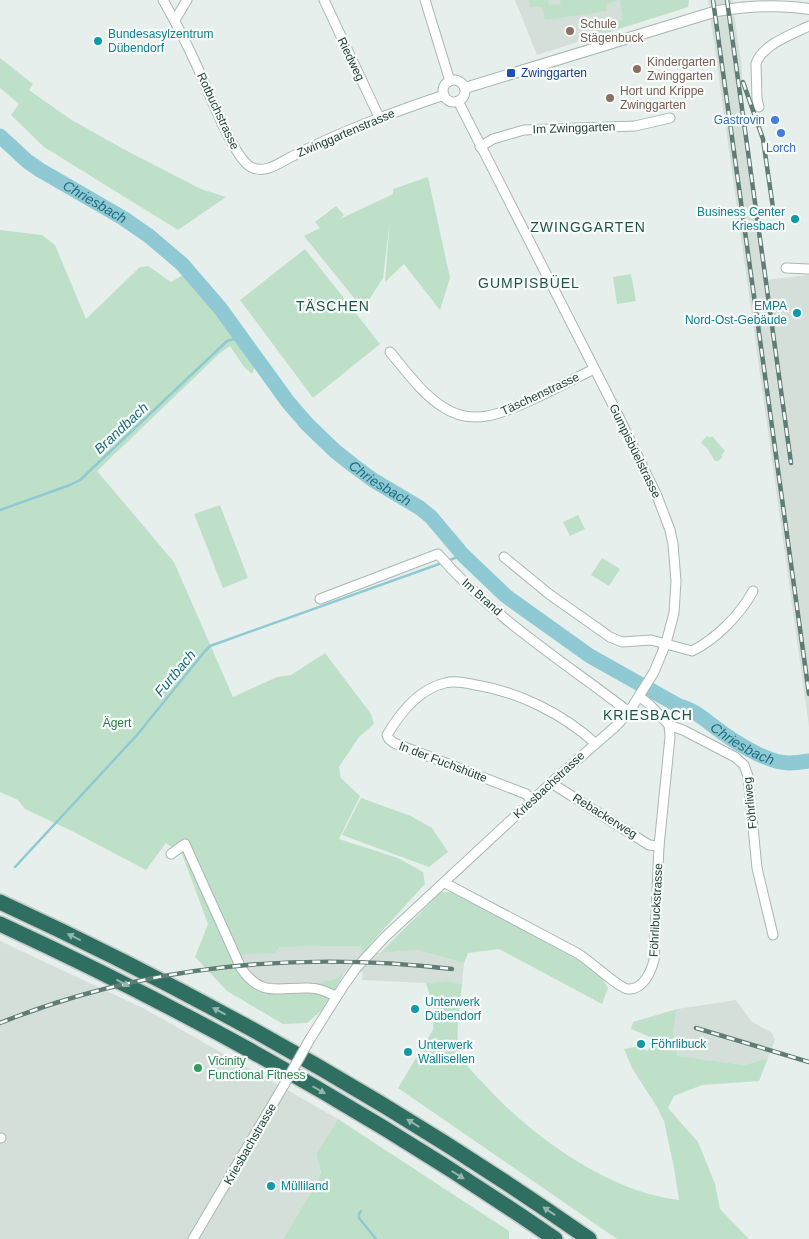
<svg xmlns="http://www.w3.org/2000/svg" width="809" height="1239" viewBox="0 0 809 1239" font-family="Helvetica,sans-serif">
<rect width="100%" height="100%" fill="#e6efeb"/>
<g fill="#d4dfda">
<path d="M515 0H689L688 7 537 55Z"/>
<path d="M708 0H732L741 61 746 142 765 280 809 275V727Z"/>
<path d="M0 941 145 1009 338 1119 316 1154 321 1171 310 1194 283 1239H0Z"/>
<path d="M362 946 363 954 417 950 464 963 462 984 447 981 426 983 362 980 363 972H345L338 978 317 983H265L250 974 240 954 275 953 280 947Z"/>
<path d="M736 1000 751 1021 772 1033 775 1040 768 1058 744 1065 678 1056 673 1032 677 1009Z"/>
</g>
<g fill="#bfe0c8">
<path d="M529 0H548L549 5 561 4 560 0H689L688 7 599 35 598 27 605 25V23L623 20 620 0 606 4 607 11 545 20 542 7H530Z"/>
<path d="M0 58 33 84 29 90 70 119 127 151 201 189 226 197 178 230 44 147 11 115 19 104 0 88Z"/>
<path d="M428 177 450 278 440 310 404 264 385 282 390 220 383 278 363 309 304 236 320 228 315 222 336 206 344 215 340 219 393 194V189Z"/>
<path d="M0 230 42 235 55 245 86 319 140 267 148 266 171 282 183 275 222 318 255 367 252 374 244 367 230 346 220 353 97 471 174 562 233 697 277 677 291 675 325 653 371 714 374 724 359 737 339 767 341 778 360 796 339 839 398 858 423 872 425 884 371 943 363 954 361 946 280 947 275 953 240 955 250 974 265 983H317L338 978 345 972 322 1010 307 1023 283 1024 227 991 195 957 208 924 182 854 166 843 146 870 72 831 25 809 18 800 0 792Z"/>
<path d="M305 249 380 344 313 398 240 300Z"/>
<path d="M631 274 636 301 617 304 613 277Z"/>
<path d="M707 436 710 438 712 436 725 451 721 455 723 457 718 461H715L707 448 702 444 701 442Z"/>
<path d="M220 505 248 578 223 588 194 514Z"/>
<path d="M578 515 585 529 570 536 563 522Z"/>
<path d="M602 558 620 569 609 586 591 575Z"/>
<path d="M361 798 411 816 432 828 448 852 429 867 342 835Z"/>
<path d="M441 892H451L597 970 608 988 602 1004 499 949 468 953 464 963 417 950 380 953Z"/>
<path d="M447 981 462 984C461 1001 454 1036 460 1052 465 1065 476 1076 485 1085 531 1136 610 1193 679 1200L674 1168 664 1121 657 1107 632 1068 624 1049 640 1046 647 1051 655 1039 631 1029 633 1022 677 1009 673 1032 678 1056 744 1065 768 1058 759 1081 702 1085 674 1096 668 1108 698 1142 715 1184 720 1209 749 1239H617L398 1088 433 1030 434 1009 426 983Z"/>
<path d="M338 1119 509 1231V1239H283L310 1194 321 1172 316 1154Z"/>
</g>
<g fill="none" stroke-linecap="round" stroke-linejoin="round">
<g stroke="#8ec9d4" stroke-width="2.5">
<path d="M0 510 70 485 80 480 227 341 241 337"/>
<path d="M447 561 463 555"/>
<path d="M15 867 137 735 205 651 210 646 442 563"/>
<path d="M361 1211 359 1214V1218L376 1239"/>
</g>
<path stroke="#8ec9d4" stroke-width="15" id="s1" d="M0 136 27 161 40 170 123 218 149 236 182 264 220 308 288 402 307 424 335 451 354 466 373 480 420 508 431 517 463 555 506 596 590 656 679 706C693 709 704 719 716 728 733 741 767 763 789 763 796 763 803 762 809 761"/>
<g stroke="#a8b8b2" stroke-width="11">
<g id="minor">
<path d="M163 0C175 21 186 42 196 64 206 85 233 158 251 167 264 174 278 164 289 158 339 132 391 113 444 95"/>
<path d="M324 0 379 117"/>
<path d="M425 0 450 81"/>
<path d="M175 20 187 0"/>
<circle cx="454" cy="91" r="11"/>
<path d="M759 107 757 99 756 64C761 45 793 34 809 26"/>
<path d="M480 147 493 139 524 130 635 126 670 118"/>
<path d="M786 268 809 269"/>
<path d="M390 352C406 371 422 394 443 407 475 429 509 410 540 396 558 387 576 378 594 369"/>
<path d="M504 557 549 594 610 637 622 642 651 640 692 651C716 639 740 615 753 591"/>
<path d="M320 599 438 554C492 617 564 662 629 712"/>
<path d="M640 697 649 704 669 725 683 730 735 757 744 765 748 776 757 868 773 935"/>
<path d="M552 782 556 786 649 845 659 846"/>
<path d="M532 800 526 794 394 743 389 739 387 735C400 713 419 689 445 683 455 680 466 683 476 685 519 692 563 714 595 743"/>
<path d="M171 854 185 844 241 968C261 998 280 987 309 988 319 988 327 992 335 996"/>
<path d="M445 883 577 953C588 959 620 989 628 989 643 990 651 972 654 960L659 846 670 737 669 725"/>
<path d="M310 1039 344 985 357 967 385 937 552 782 616 726 629 712 654 672 666 643 674 613 676 581 673 544 670 530 657 496 614 407 458 101"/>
<path d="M0 1138H1"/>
<path d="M193 1239 284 1085"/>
</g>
</g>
<g stroke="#a8b8b2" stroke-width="12">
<path id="tertiary" d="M465 88 717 11C748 6 778 4 809 9"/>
</g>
<g stroke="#c2cac8" stroke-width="18">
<g id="motorway">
<path d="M0 902C206 997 403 1109 589 1239"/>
<path d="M0 924C193 1013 380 1118 555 1239"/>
</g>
</g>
<use href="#minor" stroke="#fff" stroke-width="9"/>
<use href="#tertiary" stroke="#fff" stroke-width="10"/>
<use href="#motorway" stroke="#2f6f62" stroke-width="15"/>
<g stroke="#5f7d75" stroke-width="4.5">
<g id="rail">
<path d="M713 0 809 694"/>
<path d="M727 0 791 463"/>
<path d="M743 82 763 139 774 215"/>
<path d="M0 1023C144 965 299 951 452 969"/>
<path d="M696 1028 809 1062"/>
</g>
</g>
<use href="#rail" stroke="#f7fbf9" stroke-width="2.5" stroke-dasharray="8" stroke-linecap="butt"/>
<g stroke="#a8b8b2" stroke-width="11" stroke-linecap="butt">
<path id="minor-bridge" d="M284 1085 310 1039"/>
</g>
<use href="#minor-bridge" stroke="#fff" stroke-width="9"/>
</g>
<defs><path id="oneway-solid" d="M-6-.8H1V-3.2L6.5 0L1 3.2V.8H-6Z" transform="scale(1.25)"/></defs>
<g fill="#93b5ae">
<use href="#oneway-solid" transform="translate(74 937) rotate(-154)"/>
<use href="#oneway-solid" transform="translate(123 983) rotate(27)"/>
<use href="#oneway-solid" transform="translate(219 1011) rotate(-152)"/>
<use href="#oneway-solid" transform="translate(319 1090) rotate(30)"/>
<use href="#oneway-solid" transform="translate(413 1123) rotate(-148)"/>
<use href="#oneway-solid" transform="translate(458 1175) rotate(32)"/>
<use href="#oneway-solid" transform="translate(549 1211) rotate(-146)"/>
</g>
<g fill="#8d6e63" stroke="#f7fbf9" stroke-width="2">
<circle cx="570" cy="31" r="5"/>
<circle cx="637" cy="69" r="5"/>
<circle cx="610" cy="98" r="5"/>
</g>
<g fill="#0f9aa8" stroke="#f7fbf9" stroke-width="2">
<circle cx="98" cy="41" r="5"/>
<circle cx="795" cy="219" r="5"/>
<circle cx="797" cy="313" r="5"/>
<circle cx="415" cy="1009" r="5"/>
<circle cx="641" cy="1044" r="5"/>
<circle cx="408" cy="1052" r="5"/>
<circle cx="271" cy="1186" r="5"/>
</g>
<rect fill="#1a4fb4" stroke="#f7fbf9" stroke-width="2" x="506" y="68" width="10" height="10" rx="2.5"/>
<g fill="#3f7fe0" stroke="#f7fbf9" stroke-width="2">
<circle cx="775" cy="120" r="5"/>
<circle cx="781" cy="133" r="5"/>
</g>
<circle fill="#2e9e5b" stroke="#f7fbf9" stroke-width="2" cx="198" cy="1068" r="5"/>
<g text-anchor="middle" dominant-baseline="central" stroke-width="4.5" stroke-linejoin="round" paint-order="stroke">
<g font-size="12" fill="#785e54" stroke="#f7fbf9" text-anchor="start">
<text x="580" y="24">Schule<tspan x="580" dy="14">Stägenbuck</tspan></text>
<text x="647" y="62">Kindergarten<tspan x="647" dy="14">Zwinggarten</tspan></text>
<text x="620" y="91">Hort und Krippe<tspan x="620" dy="14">Zwinggarten</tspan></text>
</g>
<g font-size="12" fill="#0d838f" stroke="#f7fbf9" text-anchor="start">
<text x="108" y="34">Bundesasylzentrum<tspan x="108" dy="14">Dübendorf</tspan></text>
<text x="785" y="212" text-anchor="end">Business Center<tspan x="785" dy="14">Kriesbach</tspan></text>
<text x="787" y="306" text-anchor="end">EMPA<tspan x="787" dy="14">Nord-Ost-Gebäude</tspan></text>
<text x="425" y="1002">Unterwerk<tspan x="425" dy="14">Dübendorf</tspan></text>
<text x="651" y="1044">Föhrlibuck</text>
<text x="418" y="1045">Unterwerk<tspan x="418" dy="14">Wallisellen</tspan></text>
<text x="281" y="1186">Mülliland</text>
</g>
<g font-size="12" fill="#24423a" stroke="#f7fbf9">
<text transform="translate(351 59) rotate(64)">Riedweg</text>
<text transform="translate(218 111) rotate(65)">Rotbuchstrasse</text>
<text transform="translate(574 128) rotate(-2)">Im Zwinggarten</text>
<text transform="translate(346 133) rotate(-23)">Zwinggartenstrasse</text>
<text transform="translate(540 394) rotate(-25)">Täschenstrasse</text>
<text transform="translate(635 451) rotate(64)">Gumpisbüelstrasse</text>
<text transform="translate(482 597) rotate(42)">Im Brand</text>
<text transform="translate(443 762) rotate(21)">In der Fuchshütte</text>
<text transform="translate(549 785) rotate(-43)">Kriesbachstrasse</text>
<text transform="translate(750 803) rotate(-96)">Föhrliweg</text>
<text transform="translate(605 816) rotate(32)">Rebackerweg</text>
<text transform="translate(656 910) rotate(-87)">Föhrlibuckstrasse</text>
<text transform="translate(250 1144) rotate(-60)">Kriesbachstrasse</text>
</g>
<g font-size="12" fill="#164399" stroke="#f7fbf9" text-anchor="start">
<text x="521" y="73">Zwinggarten</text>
</g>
<g font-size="12" fill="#366cbe" stroke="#f7fbf9" text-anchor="end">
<text x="765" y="120">Gastrovin</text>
<text x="781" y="148" text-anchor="middle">Lorch</text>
</g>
<g font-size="12" fill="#2d7a4b" stroke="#f7fbf9">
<text x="117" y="723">Ägert</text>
</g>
<g font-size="12" fill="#27864d" stroke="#f7fbf9" text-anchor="start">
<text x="208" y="1061">Vicinity<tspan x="208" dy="14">Functional Fitness</tspan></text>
</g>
<g font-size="14" font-style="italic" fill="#1c6f80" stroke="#f7fbf9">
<text stroke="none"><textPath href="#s1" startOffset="116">Chriesbach</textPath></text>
<text transform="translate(121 428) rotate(-43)">Brandbach</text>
<text stroke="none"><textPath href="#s1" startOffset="521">Chriesbach</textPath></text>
<text transform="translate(175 673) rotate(-50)">Furtbach</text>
<text stroke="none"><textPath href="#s1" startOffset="971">Chriesbach</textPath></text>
</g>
<g font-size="14" letter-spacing="1" fill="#1f5548" stroke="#f7fbf9">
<text x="588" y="227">ZWINGGARTEN</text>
<text x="529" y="283">GUMPISBÜEL</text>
<text x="333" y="306">TÄSCHEN</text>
<text x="648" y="715">KRIESBACH</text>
</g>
</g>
</svg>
